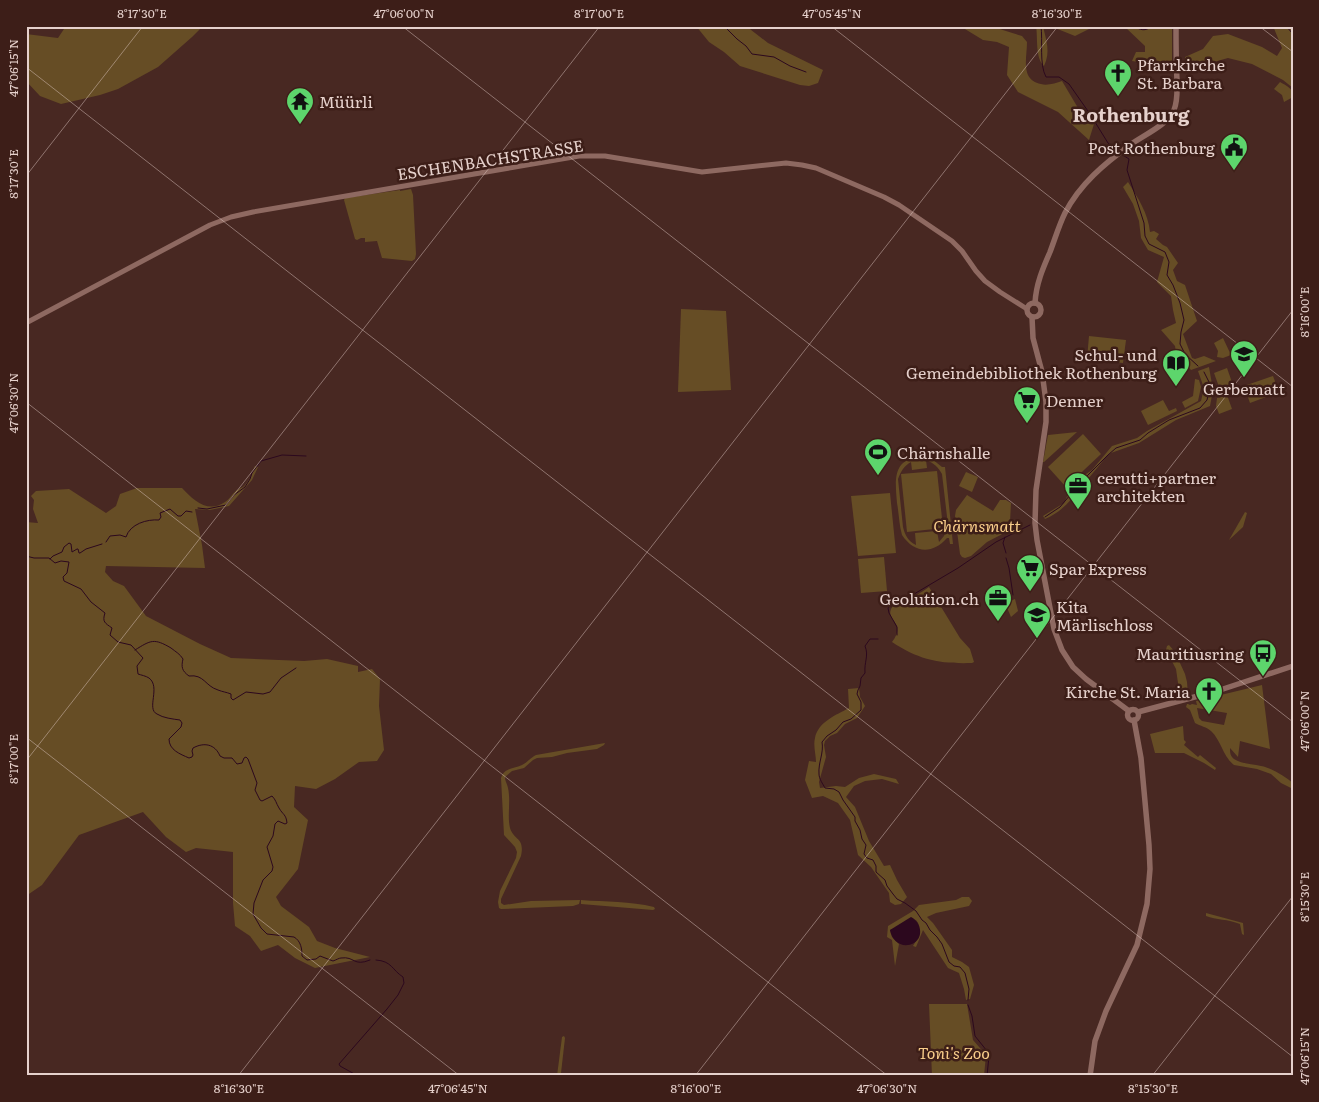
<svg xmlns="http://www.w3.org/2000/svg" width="1319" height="1102" viewBox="0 0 1319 1102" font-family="Literata,serif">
<rect width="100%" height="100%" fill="#482822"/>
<g fill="#664d25" fill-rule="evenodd">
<path d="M66 26H203L192 37 158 67 118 89 100 95 61 104 40 96 26 81V34L58 38Z"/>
<path d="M696 26H746L768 43 823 70 818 83 809 86 800 85 740 66 724 52 709 42Z"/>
<path d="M960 26H990L1022 36 1027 42C1027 58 1020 80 1041 84 1047 86 1056 83 1062 81L1081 113 1094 124 1089 140 1058 112 1018 92 1007 75 1009 47 997 42 983 40Z"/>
<path d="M1036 26H1043C1046 40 1051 52 1044 66 1035 58 1038 37 1036 26Z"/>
<path d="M1050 26H1095L1075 36Z"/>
<path d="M1101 26H1172V63L1157 65 1132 61 1136 52H1145V46L1125 27Z"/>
<path d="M1273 26H1293V88L1283 80 1252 64 1228 58 1203 65 1186 64 1185 57 1203 49 1213 36 1228 34 1262 47 1277 56 1282 48Z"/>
<path d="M1280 82C1287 86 1293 88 1293 97L1284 102 1282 95 1274 89Z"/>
<path d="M1128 182C1138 198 1148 213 1150 232L1154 231 1159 234 1156 239 1163 245 1167 247 1178 263 1173 270 1177 281 1185 285 1197 321 1183 334 1192 358 1195 359 1204 356 1216 361 1191 370 1183 361 1177 360 1175 346 1161 330 1176 323 1173 310 1171 296 1157 282 1164 257 1148 250 1141 238 1139 221 1133 204 1123 187Z"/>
<path d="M411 189 413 195 416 254 415 259 412 261 382 258 377 241 365 242V238H361L357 240 355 239 344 200 345 198 400 190V191Z"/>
<path d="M681 309 726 311 731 390 678 392Z"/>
<path d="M1089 336 1126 340 1123 363 1087 359Z"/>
<path d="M1223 338 1231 355 1223 358 1217 357 1218 351 1214 343Z"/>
<path d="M1209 367 1213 390 1210 406 1176 420 1139 443 1111 453 1106 457 1088 479 1085 478 1081 483 1083 485C1072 499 1062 512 1045 519L1043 516 1064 503 1071 488 1073 489 1083 476 1092 470 1112 446 1137 438 1147 431 1201 401 1204 388 1198 371Z"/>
<path d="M1227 368 1235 391 1222 395 1214 373Z"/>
<path d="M1273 376 1279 392 1250 403 1244 386Z"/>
<path d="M1195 379 1199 380 1201 387 1198 401 1185 408 1182 402 1193 396Z"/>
<path d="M1227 395 1232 409 1219 414 1216 406 1217 398Z"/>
<path d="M1163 400 1169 411 1176 408 1177 411 1148 425 1141 411Z"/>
<path d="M1077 432 1044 462H1043L1048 435Z"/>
<path d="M1083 434 1101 454 1066 487 1048 467Z"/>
<path d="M924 456 932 459 942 467H945L953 544H950L949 538H947C932 555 914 553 902 535 899 524 899 514 897 503 895 479 892 458 924 456ZM926 460C934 463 938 467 942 474L948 525 944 536 939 542 937 531 915 533 916 545C908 541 905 535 903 527L898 479C901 471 904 466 911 462L912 470 927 468Z"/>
<path d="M255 466 258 467 252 480 229 506 210 510 195 509 202 545 205 568 106 566 105 572 113 581 124 586 146 616 200 644 231 658 304 661 327 659 358 666V672L372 669 380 679 379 706 384 750 377 761 359 762 335 779 316 789 295 786 294 807 308 820 298 869 276 897 281 906 309 927 317 941 335 948 370 957 315 968 295 958 278 945 261 951 250 936 235 926 233 903V852L196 848 186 852 166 837 143 812 79 835 42 885 26 896V522L38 523 33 509 34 500 31 496 36 491 69 489 106 513 116 506 120 494 137 488H182C193 500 208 514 225 502 230 499 232 494 236 491 238 489 241 488 243 487 249 482 252 473 255 466Z"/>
<path d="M937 471 943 528 907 532 901 474Z"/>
<path d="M966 472 978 477 972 492 959 486Z"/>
<path d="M890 493 896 553 858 556 851 496Z"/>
<path d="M967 495 993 511 1000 500H1006L1011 503 1010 522 1014 528 987 542 971 556 965 558 962 557 960 554 955 516 956 510Z"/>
<path d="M1245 512 1247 513 1243 527 1229 540Z"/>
<path d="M884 557 887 591 861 593 858 559Z"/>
<path d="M929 587 960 638 970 649 974 662 972 663C940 664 919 660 892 642 907 623 886 621 891 609 894 602 909 599 915 596 920 593 925 590 929 587Z"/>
<path d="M1015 599 1018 611 1011 617 1005 603Z"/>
<path d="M1169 645 1175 652 1185 674 1187 682 1188 695 1180 697 1176 669 1166 650 1167 646Z"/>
<path d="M1262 685 1270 749 1240 741 1238 757 1230 748C1230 752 1230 756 1234 759 1241 764 1253 764 1261 766 1272 768 1284 776 1293 783V789L1281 783 1271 774 1257 769 1234 765C1223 757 1221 740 1211 731 1207 727 1200 726 1195 723L1190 710 1186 707 1187 704H1188L1190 705 1192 704 1197 705 1196 701ZM1197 708 1227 713 1224 725 1202 721 1199 718Z"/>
<path d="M859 688 860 697 865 706 857 718 845 724 837 733 830 736 825 741 824 745 826 757 819 782 820 788 836 786 845 787 859 778 874 774 896 779 899 784 882 779 865 781 854 786 846 797 855 807 869 841 884 866 890 865 897 880 907 897 901 904 895 905 890 902 889 893 871 867 858 855 850 820 838 803 823 796 812 798 805 780 809 761 816 762C816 755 813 745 815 738 818 722 836 715 849 708L848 689Z"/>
<path d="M1183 726 1184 740 1186 742 1184 745 1198 757 1200 755 1216 768 1215 770 1204 763 1184 753H1155L1150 734Z"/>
<path d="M605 743 604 745 597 749 567 753 552 757 537 758 533 760 524 768 512 771 505 777C505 781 507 783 508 788 511 801 507 816 510 828 514 841 525 837 521 856L501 899V903L504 905 531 901 580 900 579 904 573 906 501 909 499 908 498 902 500 891 516 858 517 852 515 847 504 835 501 778C504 768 513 769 522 765 528 762 530 758 536 755Z"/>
<path d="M962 897H969L972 901 969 906 936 913 927 917 933 923 952 950V957L962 962 969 967 974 985 970 999 966 1000 964 989 959 973 948 968 923 930 916 947 913 946C918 938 923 928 916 920L890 930 892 937 899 944 895 966 892 940 887 937 888 926 913 911 919 905 956 900Z"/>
<path d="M581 900C606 902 630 901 654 907L655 909 653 910 581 904Z"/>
<path d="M1206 913 1243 923 1244 935 1242 934 1240 924C1228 919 1216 920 1206 916Z"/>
<path d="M929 1004H967L973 1040 986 1055 984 1076H932Z"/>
<path d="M564 1036 565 1038 561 1073 560 1076H557L562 1037Z"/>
</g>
<path fill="#2c081e" d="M911 917C921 922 924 937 914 943 903 949 892 942 890 930Z"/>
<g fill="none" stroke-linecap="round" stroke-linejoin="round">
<g stroke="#2c081e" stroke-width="1">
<path d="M724 26 737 39 746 46 752 54 774 57 790 66 806 72"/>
<path d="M1041 26C1043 41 1039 64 1046 77H1059L1069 84 1090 114 1108 143 1118 152"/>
<path d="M1133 26C1141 30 1145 32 1152 26"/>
<path d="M1286 26 1293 34"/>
<path d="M1121 154 1129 159 1127 170 1144 223 1145 236 1149 244 1165 252 1169 262 1167 275 1173 285 1180 303 1184 320 1181 332 1180 344 1185 354 1198 366"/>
<path d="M198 508 207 509 226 505 234 495 245 487 250 479 252 473 261 461 282 455 306 456"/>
<path d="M1045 517 1060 507 1081 482 1108 455 1116 448 1140 440 1148 433 1169 420 1200 408 1207 400 1209 391V382L1204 372"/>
<path d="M1005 537 1003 543 1006 553"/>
<path d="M106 542 110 536 120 535 126 537C130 524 147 519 159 520L161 517 160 513 170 509 178 516H181L186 511 192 512"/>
<path d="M26 556 34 558H49L55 563 61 561 69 562 67 573 63 577 64 581 81 589 91 602 105 613C102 622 105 623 112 628L110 635 118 642 131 645 143 658 137 666 138 674C141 675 146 676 149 678 161 687 146 709 157 714 163 718 173 719 180 720L182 723 181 727 169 739C169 750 180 754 189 758L192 757 193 755 192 751 193 748C204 742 215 744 220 756L224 758H232L237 764 242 763 244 758 246 757 248 759 257 783 255 790 260 800 262 801 272 796C276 800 276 803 279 808 283 815 286 814 287 823L285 824 278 821 275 824 273 836 267 847 273 867 272 871 263 880 254 903 253 914 261 928 267 934 294 937C301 941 302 949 302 956L307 960 316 959 320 956 333 961C336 960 339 958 341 958 355 956 353 967 370 960"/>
<path d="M1006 558 1009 568 1013 595"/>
<path d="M50 559 53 556 62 552 64 547 69 543 71 544 72 552 77 549H78L79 553H80L86 549 102 544"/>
<path d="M897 635V627L889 613 888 608 891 604 895 601 909 597 958 568 996 542 1030 525"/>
<path d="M878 639H870L865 646C869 656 864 662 865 673L861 678 860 686 858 690 857 694 861 702V710L851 719 843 722 836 730 827 736 822 742C824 753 818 763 819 774 819 779 823 784 825 788L834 789 839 792 843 800 855 817V821L860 830 862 839 866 845 864 854 867 858 873 860 876 866V872L885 880 887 886 893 894 897 899 905 903 916 911 922 920 926 923 930 930 937 937 942 944 949 962 954 966 960 967 965 973 969 989 968 1000"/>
<path d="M135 650C151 640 154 638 171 648 176 652 180 654 183 659 181 667 182 671 189 676 204 674 205 686 218 690 223 692 226 692 231 694V698L233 700 246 692 263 694 270 692 281 678 296 668"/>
<path d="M968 1005 972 1016 975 1036 987 1051 989 1056 987 1076"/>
<path d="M358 1076 340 1066 339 1064 387 1009 398 995 404 983 403 977C392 970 392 961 376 960"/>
</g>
<path stroke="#8e6961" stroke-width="5" d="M26 323 210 225 231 217 253 212 579 156H605L702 172 786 163 802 165 816 168 884 197 899 205 952 241 962 251 976 271 985 281 1000 292 1027 309"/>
<g stroke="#8e6961" stroke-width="5.5">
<circle cx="1034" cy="310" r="7"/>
<path d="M1035 303C1036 284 1043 268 1050 252 1055 239 1059 225 1065 213 1080 184 1104 164 1130 145 1142 136 1169 124 1174 110 1178 100 1177 90 1177 80 1176 62 1176 44 1176 26"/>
<path d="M1032 317 1033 338 1042 372 1046 402V422L1036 490 1035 523 1037 540 1054 629 1062 650 1073 667 1086 679 1129 711"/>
<circle cx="1133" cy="715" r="5.5"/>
<path d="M1138 712 1217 691 1293 666"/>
<path d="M1090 1076 1095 1041 1106 1011 1137 945 1147 904 1150 869 1149 845 1141 758 1134 720"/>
</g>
</g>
<path fill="none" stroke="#e6d1cc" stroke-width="1" stroke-opacity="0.45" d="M402 26 1293 722M831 26 1293 387M1259 26 1293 52M26 67 1293 1057M26 176 143 26M26 402 888 1076M26 737 460 1076M26 761 600 26M26 1072 31 1076M238 1076 1058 26M695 1076 1293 310M1152 1076 1293 896"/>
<defs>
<g id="church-pin" transform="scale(1.4375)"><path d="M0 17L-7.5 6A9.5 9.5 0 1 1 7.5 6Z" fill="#5dd56c" stroke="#3d1e18"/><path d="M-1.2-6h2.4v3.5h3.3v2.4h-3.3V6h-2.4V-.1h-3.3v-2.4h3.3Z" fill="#111"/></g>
<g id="temple-pin" transform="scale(1.4375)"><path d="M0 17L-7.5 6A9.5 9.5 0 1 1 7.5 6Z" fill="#5dd56c" stroke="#3d1e18"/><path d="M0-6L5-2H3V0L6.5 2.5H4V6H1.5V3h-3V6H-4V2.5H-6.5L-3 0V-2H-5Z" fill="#111"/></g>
<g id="civic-pin" transform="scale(1.4375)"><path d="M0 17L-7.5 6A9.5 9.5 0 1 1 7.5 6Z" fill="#5dd56c" stroke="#3d1e18"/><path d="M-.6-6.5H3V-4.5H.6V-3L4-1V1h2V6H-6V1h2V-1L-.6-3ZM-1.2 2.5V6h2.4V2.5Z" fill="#111"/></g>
<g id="school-pin" transform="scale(1.4375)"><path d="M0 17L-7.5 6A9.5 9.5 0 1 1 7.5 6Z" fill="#5dd56c" stroke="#3d1e18"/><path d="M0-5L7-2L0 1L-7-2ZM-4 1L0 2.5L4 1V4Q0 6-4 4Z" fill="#111"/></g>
<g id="library-pin" transform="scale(1.4375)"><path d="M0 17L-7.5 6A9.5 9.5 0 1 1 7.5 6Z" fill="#5dd56c" stroke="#3d1e18"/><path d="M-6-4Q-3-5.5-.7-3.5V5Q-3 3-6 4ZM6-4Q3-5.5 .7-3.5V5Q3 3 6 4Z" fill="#111"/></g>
<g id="supermarket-pin" transform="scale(1.4375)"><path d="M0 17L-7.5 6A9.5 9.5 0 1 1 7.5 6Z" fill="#5dd56c" stroke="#3d1e18"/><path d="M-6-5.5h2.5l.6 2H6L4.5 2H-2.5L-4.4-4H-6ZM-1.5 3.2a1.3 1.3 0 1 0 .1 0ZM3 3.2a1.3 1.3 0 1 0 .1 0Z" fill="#111"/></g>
<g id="stadium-pin" transform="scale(1.4375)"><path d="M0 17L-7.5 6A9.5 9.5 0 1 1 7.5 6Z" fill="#5dd56c" stroke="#3d1e18"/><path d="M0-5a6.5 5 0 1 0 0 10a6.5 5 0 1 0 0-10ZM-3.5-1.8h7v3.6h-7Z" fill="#111"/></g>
<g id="office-pin" transform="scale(1.4375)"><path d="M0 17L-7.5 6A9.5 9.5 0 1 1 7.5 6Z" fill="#5dd56c" stroke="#3d1e18"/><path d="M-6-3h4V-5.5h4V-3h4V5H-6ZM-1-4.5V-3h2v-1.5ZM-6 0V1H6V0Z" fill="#111"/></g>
<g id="bus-pin" transform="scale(1.4375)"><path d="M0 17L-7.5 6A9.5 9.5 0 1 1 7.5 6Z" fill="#5dd56c" stroke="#3d1e18"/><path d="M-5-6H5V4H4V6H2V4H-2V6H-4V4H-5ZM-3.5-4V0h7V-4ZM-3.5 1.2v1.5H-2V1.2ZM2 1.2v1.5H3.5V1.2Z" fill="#111"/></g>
</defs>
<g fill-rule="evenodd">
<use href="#church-pin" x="1118" y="73"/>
<use href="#temple-pin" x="300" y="101"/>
<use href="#civic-pin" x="1234" y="147"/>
<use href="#school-pin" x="1244" y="354"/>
<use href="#library-pin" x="1176" y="363"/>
<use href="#supermarket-pin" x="1027" y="400"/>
<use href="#stadium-pin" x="878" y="452"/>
<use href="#office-pin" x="1078" y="486"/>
<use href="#supermarket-pin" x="1030" y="568"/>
<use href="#office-pin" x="998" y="598"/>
<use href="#school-pin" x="1037" y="615"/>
<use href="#bus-pin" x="1263" y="653"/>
<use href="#church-pin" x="1209" y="691"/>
</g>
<g text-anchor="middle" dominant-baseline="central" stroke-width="5" stroke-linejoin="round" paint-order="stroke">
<g font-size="16" fill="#e6d1cc" stroke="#3d1e18" text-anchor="start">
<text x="1137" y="64">Pfarrkirche<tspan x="1137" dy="18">St. Barbara</tspan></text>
<text x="319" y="101">Müürli</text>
<text x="1215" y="147" text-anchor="end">Post Rothenburg</text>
<text x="1157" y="354" text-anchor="end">Schul- und<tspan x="1157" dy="18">Gemeindebibliothek Rothenburg</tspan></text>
<text x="1244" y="388" text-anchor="middle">Gerbematt</text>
<text x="1046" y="400">Denner</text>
<text x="897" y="452">Chärnshalle</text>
<text x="1097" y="477">cerutti+partner<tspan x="1097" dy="18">architekten</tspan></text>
<text x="1049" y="568">Spar Express</text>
<text x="979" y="598" text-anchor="end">Geolution.ch</text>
<text x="1056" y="606">Kita<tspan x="1056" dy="18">Märlischloss</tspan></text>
<text x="1244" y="653" text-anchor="end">Mauritiusring</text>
<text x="1190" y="691" text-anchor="end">Kirche St. Maria</text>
</g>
<g font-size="16" fill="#e6d1cc" stroke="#3d1e18">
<text transform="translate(490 159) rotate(-9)">ESCHENBACHSTRASSE</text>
</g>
<g font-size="16" font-style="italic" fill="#f8cd8a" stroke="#3d1e18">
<text x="977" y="525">Chärnsmatt</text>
<text x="954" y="1052">Toni's Zoo</text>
</g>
<g font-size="19" font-weight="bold" fill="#e6d1cc" stroke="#3d1e18">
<text x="1131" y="114">Rothenburg</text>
</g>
</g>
<rect width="1319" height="1102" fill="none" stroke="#3d1e18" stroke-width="55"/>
<rect x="28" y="28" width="1264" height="1046" fill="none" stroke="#e6d1cc" stroke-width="2"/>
<g font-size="12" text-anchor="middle" fill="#e6d1cc">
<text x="142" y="18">8°17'30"E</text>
<text x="404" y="18">47°06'00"N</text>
<text x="599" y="18">8°17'00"E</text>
<text x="832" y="18">47°05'45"N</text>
<text x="1057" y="18">8°16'30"E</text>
<text transform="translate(14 68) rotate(-90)" y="4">47°06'15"N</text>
<text transform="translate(14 174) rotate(-90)" y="4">8°17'30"E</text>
<text transform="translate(1305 312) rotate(-90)" y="4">8°16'00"E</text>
<text transform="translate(14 403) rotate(-90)" y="4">47°06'30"N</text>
<text transform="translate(1305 721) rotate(-90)" y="4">47°06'00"N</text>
<text transform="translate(14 759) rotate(-90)" y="4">8°17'00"E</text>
<text transform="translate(1305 897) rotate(-90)" y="4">8°15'30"E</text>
<text transform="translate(1305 1056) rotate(-90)" y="4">47°06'15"N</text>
<text x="239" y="1093">8°16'30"E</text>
<text x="458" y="1093">47°06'45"N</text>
<text x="696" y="1093">8°16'00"E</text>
<text x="887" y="1093">47°06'30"N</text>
<text x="1153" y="1093">8°15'30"E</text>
</g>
</svg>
